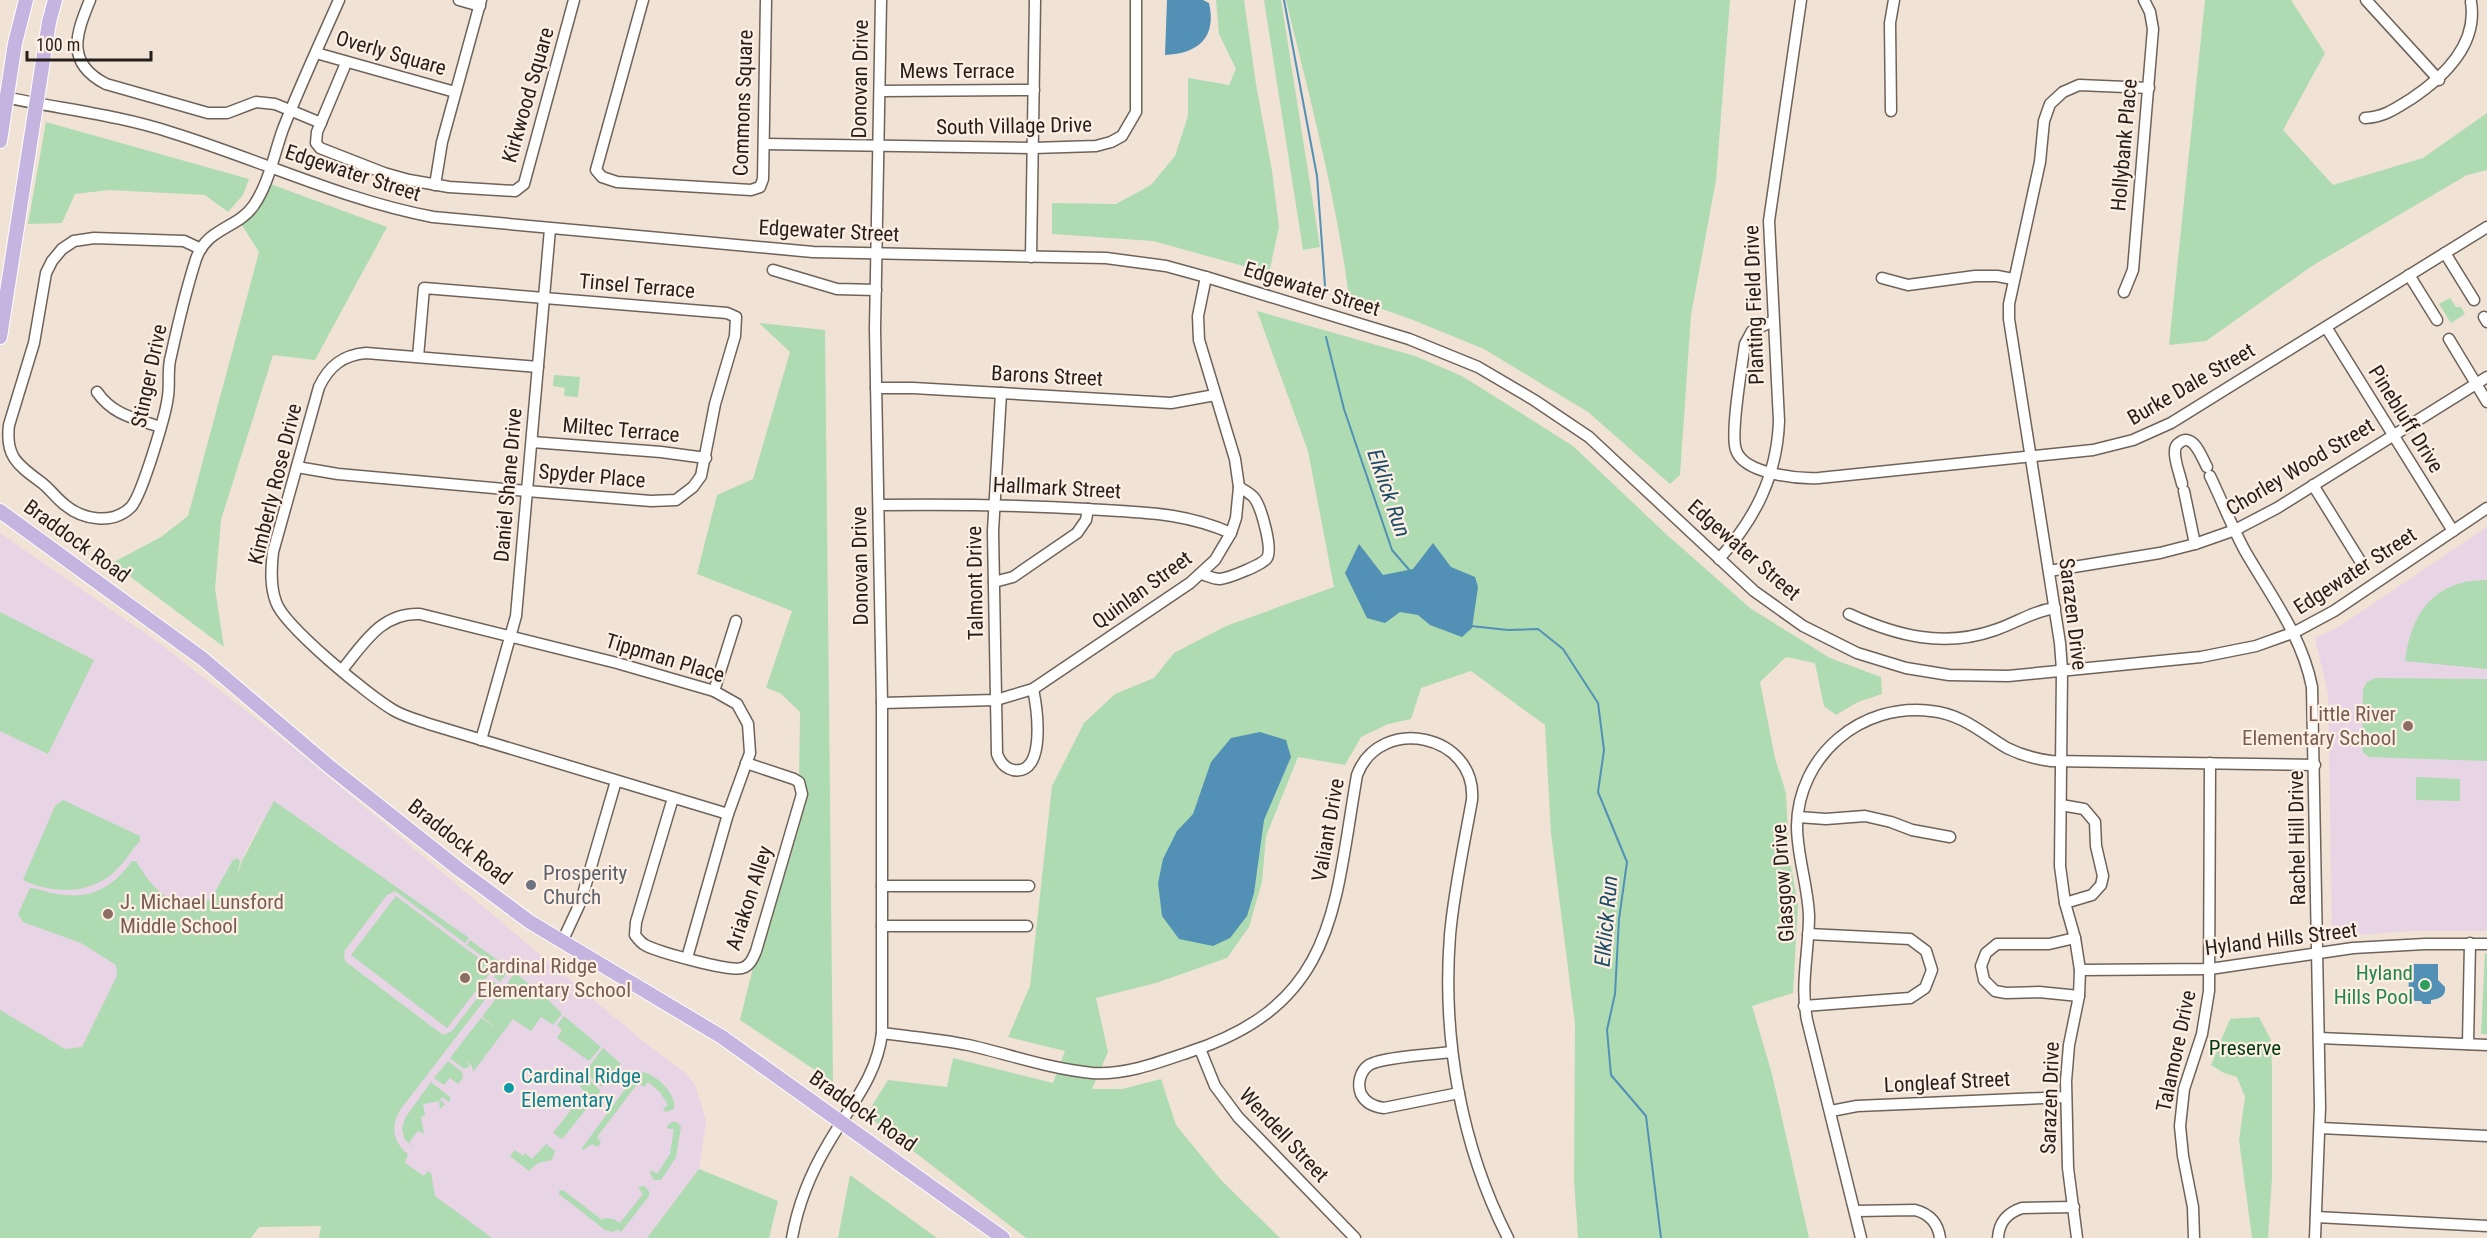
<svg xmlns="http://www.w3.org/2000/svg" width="2487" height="1238" viewBox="0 0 2487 1238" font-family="'Roboto Condensed',sans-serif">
<rect width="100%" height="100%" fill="#f1e2d6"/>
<g fill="#e7d4e5">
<path d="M2487 527V931H2410L2334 937 2332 930 2328 693 2315 638 2337 628Z"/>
<path d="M0 533 159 643 294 748 643 1041 684 1072 695 1085 706 1121 699 1169 647 1238H460L406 1192 228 896 276 787 133 1092 0 1080Z"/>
</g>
<g fill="#aedbb2">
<path d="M1216 0H1244L1256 84 1272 171 1279 227 1269 273 1153 241 1052 234V203L1116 204 1151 185 1175 156 1188 116V78L1229 85 1236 69 1219 34Z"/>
<path d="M1264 0H1281L1320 247 1303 250Z"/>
<path d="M1286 0H1730L1716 180 1691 315 1680 475 1670 484 1588 412 1484 349 1413 320 1349 297C1336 196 1310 99 1286 0Z"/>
<path d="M2205 0H2291L2325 53 2283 130 2333 185 2423 158 2487 113V170L2467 175 2312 266 2206 341 2169 345Z"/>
<path d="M46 122 249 179 243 195 228 212 205 195 109 190 75 194 62 223 28 224Z"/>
<path d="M265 182 387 227 315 360 273 355 221 520 215 589 224 647 112 563 161 537 188 516 259 252 238 219Z"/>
<path d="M2450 298 2456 307H2461L2465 314 2451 323 2439 304Z"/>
<path d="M1257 311 1415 356 1462 376 1573 446 1666 534 1750 608 1830 658 1881 677 1882 694 1858 702 1836 715 1824 706 1815 663 1786 657 1760 682 1775 758 1786 793 1789 856 1798 904 1793 993 1752 1006 1772 1074 1809 1238H1578L1574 1180 1575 1024 1551 833 1545 725 1471 671 1421 688 1411 719 1388 724 1361 737 1345 765 1298 757 1266 836 1262 882 1249 927 1227 958 1156 983 1096 998 1108 1052 1092 1089H1122L1161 1079 1176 1125 1221 1180 1280 1238H1026L873 1120 870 1109 888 1080 947 1087 953 1058 1053 1083 1065 1051 1008 1037 1030 986 1052 786 1084 723 1115 694 1154 678 1174 653 1226 626 1334 587 1308 451Z"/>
<path d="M759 323 825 330 833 1082 740 1020 799 782 800 712 780 693 766 688 792 611 697 574 717 495 753 479 790 352Z"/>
<path d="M554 375 580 377 578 397 564 396 565 388 553 386Z"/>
<path d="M2487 580V669L2405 661C2411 613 2434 580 2487 580Z"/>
<path d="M0 612 94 660 48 754 0 731Z"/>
<path d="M2376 678 2487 679V761L2369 757 2363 752 2362 746 2363 690 2367 682Z"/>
<path d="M2416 777 2460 779V801L2416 800Z"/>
<path d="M63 800 140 836V841C132 849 127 859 119 867 94 895 54 895 23 880L55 806Z"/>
<path d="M274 801 469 938 465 943 395 891 387 895 345 950 344 958 346 962 443 1035 452 1031 491 980 497 984 400 1110C390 1127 393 1142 408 1154L405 1163 424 1176 428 1171 431 1173 435 1196 492 1238H319L321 1226 259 1227 251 1238H0V1010L65 1049 82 1047 117 976 116 965 81 943 23 922 18 914 30 888C40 889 48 893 58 894 91 900 113 887 132 861H136C151 886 158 892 183 908L211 899 233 860 238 858 240 862 237 878 241 863Z"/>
<path d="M396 896 493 969 447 1028 351 955Z"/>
<path d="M470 940 510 969 500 982 494 977 496 972 493 964 467 945Z"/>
<path d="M2485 953 2487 954V1034H2481Z"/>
<path d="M515 973 540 992 533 1002 542 993 562 1014 553 1025 541 1017 531 1031 513 1019 473 1072 472 1066 464 1060 470 1066 464 1069 450 1058 481 1018 498 1030 482 1017Z"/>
<path d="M564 1016 601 1047 589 1061 557 1038 562 1030 557 1025Z"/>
<path d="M2259 1017 2271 1040 2272 1069V1178L2268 1238H2252L2239 1140 2245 1097 2237 1077 2224 1073 2211 1065 2230 1019Z"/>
<path d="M603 1048 621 1064 602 1087 588 1076 590 1072 588 1068Z"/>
<path d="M448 1061 462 1072 463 1078 458 1084 450 1078 444 1085 434 1078Z"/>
<path d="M642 1072C656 1074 677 1094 674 1109L665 1112 663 1109 668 1105 660 1092 648 1082 644 1087 638 1083 597 1137 601 1142 598 1147 592 1144 583 1150 582 1148 634 1077Z"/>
<path d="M587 1078 601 1091 562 1139 553 1133 585 1092 580 1087Z"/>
<path d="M431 1082 451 1098 449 1102 442 1097 440 1100 445 1104 440 1109 439 1101 423 1104 425 1116 421 1117 424 1134 418 1131 409 1142 413 1148 404 1138 402 1128 405 1118Z"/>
<path d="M672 1122H677L681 1127 676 1157 661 1180H654L650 1173 651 1170 657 1174 670 1154 674 1129H668L667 1126Z"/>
<path d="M546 1144 555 1151 552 1160 538 1163 529 1171 510 1156 515 1150 523 1156 525 1153 532 1159Z"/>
<path d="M699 1169 778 1201 769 1238H647Z"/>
<path d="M850 1175 937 1238H838Z"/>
<path d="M644 1186 649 1191V1196L621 1232 618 1230 612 1232 605 1230 559 1194V1191L563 1190 602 1220 604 1218 613 1219 620 1223 643 1194 638 1187Z"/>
</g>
<g fill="#5290b5">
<path d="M1167 0H1203L1209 3C1217 37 1198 54 1165 55Z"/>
<path d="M1433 543 1451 567 1475 577 1478 587 1472 628 1462 637 1430 625 1418 615 1400 612 1385 623 1367 618 1345 573 1359 544 1383 575 1413 569Z"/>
<path d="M1260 732 1286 740 1291 757 1264 820 1254 893 1247 916 1230 938 1213 946 1179 939 1162 916 1158 883 1163 859 1177 831 1193 814 1211 762 1231 738Z"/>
<path d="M2408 964H2438V980L2445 987C2446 996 2440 999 2431 1000V1004H2423L2421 1001H2415L2409 996Z"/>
</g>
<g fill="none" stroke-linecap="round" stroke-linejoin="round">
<g stroke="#5290b5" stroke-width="2">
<path d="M1284 0 1317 176 1325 286"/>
<path d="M1326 337 1344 409 1392 550 1411 572"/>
<path d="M1471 626 1508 630 1538 629 1563 649 1598 703 1604 750 1598 792 1627 862 1619 919 1615 994 1607 1030 1611 1075 1646 1116 1661 1238"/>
</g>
<g stroke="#6f6259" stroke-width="13">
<g id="minor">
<path d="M90 0C76 34 65 63 106 84L208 113H227L256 102 275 104 321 123"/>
<path d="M459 0 480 6"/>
<path d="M643 0 596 170 602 177 617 182 751 190 760 187 763 179 766 0"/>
<path d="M2366 0 2439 80"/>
<path d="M316 53 455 92"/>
<path d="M346 63 317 132 316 143 320 148 384 173 409 180 449 187 515 191 524 184 574 0"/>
<path d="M880 91 1034 90"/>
<path d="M0 96C59 109 115 114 173 133 260 160 343 200 433 217L813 252 1106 258 1166 266 1206 277 1409 339 1478 367 1534 400 1589 437 1754 591 1803 626 1857 653 1906 668 1949 675 2008 676 2201 657 2256 646 2295 632 2334 611 2487 508"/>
<path d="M1891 111 1890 23 1894 0"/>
<path d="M2365 118C2384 117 2395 109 2411 99 2444 77 2478 45 2471 2"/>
<path d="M764 144 1033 148 1096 146 1111 142 1122 136 1136 112V0"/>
<path d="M435 185 442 142 481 0"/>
<path d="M201 249 184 241 94 238 74 241 62 249 52 261 46 273 34 343 9 425C5 457 18 465 42 483 50 489 56 498 65 505 83 520 113 525 131 507 142 495 166 414 168 396 170 382 167 369 171 356 178 324 186 290 196 259 207 227 238 229 254 205 269 183 274 154 283 129 300 86 320 43 339 0"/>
<path d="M2445 253 2474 300"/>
<path d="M1031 257 1035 0"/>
<path d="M773 270 837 289 876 290"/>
<path d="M2409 275 2437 320"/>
<path d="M1882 278 1908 285 1975 276H1997L2013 279"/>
<path d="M2124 292 2133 270 2153 29 2150 12 2144 0"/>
<path d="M2484 317 2487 322"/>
<path d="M1773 321 1752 331 1745 344C1742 365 1730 434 1736 450 1744 474 1797 479 1819 478L2093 450 2133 440 2171 423 2487 227"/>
<path d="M2326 327 2453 531"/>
<path d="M2449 339 2487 402"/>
<path d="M538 367 366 353C343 355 329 366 319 387L273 552C271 569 270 586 276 602 284 626 370 697 395 711 406 717 418 720 429 724L728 814"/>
<path d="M876 388H913L1171 403 1215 395"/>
<path d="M97 392C113 415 134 418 160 427"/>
<path d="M1001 393 993 531 997 754C1000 762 1004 768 1013 770 1047 776 1037 708 1033 689"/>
<path d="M532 442 661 452 706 458"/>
<path d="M297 467 338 474 527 491 651 501 676 500 693 487 701 476 715 404 735 336 736 317 727 313 424 288 418 357"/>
<path d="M2210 476C2222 501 2232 527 2245 551 2271 596 2302 636 2312 687L2320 1107 2315 1238"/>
<path d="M2182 484C2180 474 2174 461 2175 451 2175 448 2176 445 2179 443 2193 431 2202 458 2207 467"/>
<path d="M2313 485 2362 564"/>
<path d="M2184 491 2195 544"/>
<path d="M879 505C949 504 1018 505 1088 509 1141 513 1180 511 1231 533"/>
<path d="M1719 559C1755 519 1777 476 1779 421L1769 221 1801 0"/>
<path d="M2049 571 2160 553 2195 544 2235 530 2277 508 2487 377"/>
<path d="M1202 574C1208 576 1213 579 1220 579 1229 578 1262 565 1267 558 1273 548 1261 508 1255 499 1251 493 1245 491 1239 487"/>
<path d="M994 582 1013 577 1077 533 1086 520 1088 509"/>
<path d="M1849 614C1897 636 1944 648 1995 630 2016 623 2033 611 2055 608"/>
<path d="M342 670C364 643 382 612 420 614L617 663 714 691 737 704 748 724 750 753 728 814 687 958"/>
<path d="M714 691 736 621"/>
<path d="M882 703 996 700 1033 689 1190 583 1215 560 1231 533 1236 518 1239 487 1235 459 1199 340 1198 316 1206 277"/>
<path d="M481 740 516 616 550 229"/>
<path d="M673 798 636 922 635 935C638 939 641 943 645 945 658 952 730 972 742 968 750 966 753 958 756 951L802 794 799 782 794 779 746 763"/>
<path d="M2061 805 2084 809 2095 822 2096 846 2103 876 2101 885 2092 895 2065 903"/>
<path d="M1798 817 1826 819 1865 816 1891 822 1912 830 1950 837"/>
<path d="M882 886H1029"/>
<path d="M882 926H1027"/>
<path d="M2075 938 2049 944H1997L1986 953 1981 966 1984 980 1995 991 2006 993 2039 992 2079 996"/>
<path d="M562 942 581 901 616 781"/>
<path d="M2080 970 2210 969 2353 948 2425 944H2487"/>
<path d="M1804 1006 1910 998 1925 988 1932 970 1926 951 1910 939 1808 934"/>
<path d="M882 1033C910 1037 940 1039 968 1045 1008 1054 1050 1069 1092 1073 1126 1075 1157 1063 1189 1052 1337 1004 1334 907 1357 775 1380 714 1477 734 1472 800 1464 845 1454 890 1450 935 1442 1038 1461 1146 1508 1238"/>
<path d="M2319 1038 2487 1045"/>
<path d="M2468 1044 2470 943"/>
<path d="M1200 1049 1215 1086 1238 1117 1355 1238"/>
<path d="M1452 1052C1435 1054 1381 1057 1369 1065 1360 1071 1357 1084 1361 1094 1366 1104 1375 1107 1384 1108L1459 1093"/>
<path d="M1831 1111 1857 1106 2066 1097"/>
<path d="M2320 1128 2487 1136"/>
<path d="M1856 1211 1915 1210C1930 1214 1938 1223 1940 1238"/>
<path d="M2316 1217 2487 1226"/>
<path d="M792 1238C798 1204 810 1174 828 1144 849 1107 877 1077 882 1033V703L875 329 881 0"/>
<path d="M1861 1238 1807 1020C1800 985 1809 951 1809 916 1808 886 1797 856 1797 826 1798 756 1861 702 1931 711 1962 714 1982 733 2007 748 2021 755 2036 759 2051 761L2315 765"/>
<path d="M1998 1238C1999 1222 2007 1213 2022 1208L2074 1207"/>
<path d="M2077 1238 2068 1168 2066 1081 2069 1045 2079 996 2080 970 2075 938 2065 903 2060 866 2062 670 2060 643 2009 319V304L2040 162 2044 121 2050 104 2063 92 2079 85 2149 88"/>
<path d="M2194 1238 2193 1207 2183 1156 2180 1126 2184 1089 2202 1034 2209 991 2210 763"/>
</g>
</g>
<g stroke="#fff" stroke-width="16">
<g id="major">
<path d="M0 141 15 43 26 0"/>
<path d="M0 337 49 22 55 0"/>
<path d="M0 511 203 659 330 767 460 870 530 922 722 1037 1003 1238"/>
</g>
</g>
<use href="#minor" stroke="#fff" stroke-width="10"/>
<use href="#major" stroke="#c4b4df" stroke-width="14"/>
</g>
<g fill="#8d6e63" stroke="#feefe4" stroke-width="2">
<circle cx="2408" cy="726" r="6"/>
<circle cx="108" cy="914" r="6"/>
<circle cx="465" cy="978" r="6"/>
</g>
<circle fill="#6b7280" stroke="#feefe4" stroke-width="2" cx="531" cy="885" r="6"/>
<circle fill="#2e9e5b" stroke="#feefe4" stroke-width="2" cx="2425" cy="985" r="6"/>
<circle fill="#0f9aa8" stroke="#feefe4" stroke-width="2" cx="509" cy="1088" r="6"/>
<g text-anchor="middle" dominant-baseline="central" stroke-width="4.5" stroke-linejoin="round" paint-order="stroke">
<g font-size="21" fill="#251f1b" stroke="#feefe4">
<text transform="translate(391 53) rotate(16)">Overly Square</text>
<text x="957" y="71">Mews Terrace</text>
<text transform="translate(860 79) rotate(-89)">Donovan Drive</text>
<text transform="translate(528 95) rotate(-74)">Kirkwood Square</text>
<text transform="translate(743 103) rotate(-88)">Commons Square</text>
<text transform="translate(1014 126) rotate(-1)">South Village Drive</text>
<text transform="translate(2124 145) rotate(-85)">Hollybank Place</text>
<text transform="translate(353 173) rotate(18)">Edgewater Street</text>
<text transform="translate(829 231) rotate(3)">Edgewater Street</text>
<text transform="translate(637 286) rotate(5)">Tinsel Terrace</text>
<text transform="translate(1312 289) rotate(17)">Edgewater Street</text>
<text transform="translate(1754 305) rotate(-92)">Planting Field Drive</text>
<text transform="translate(149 376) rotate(-78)">Stinger Drive</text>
<text transform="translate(1047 376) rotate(3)">Barons Street</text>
<text transform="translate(2191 384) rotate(-30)">Burke Dale Street</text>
<text transform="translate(2406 419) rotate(58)">Pinebluff Drive</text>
<text transform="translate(621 430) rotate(5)">Miltec Terrace</text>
<text transform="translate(2300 467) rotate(-31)">Chorley Wood Street</text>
<text transform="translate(592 476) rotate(5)">Spyder Place</text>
<text transform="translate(275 484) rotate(-76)">Kimberly Rose Drive</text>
<text transform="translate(508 485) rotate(-85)">Daniel Shane Drive</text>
<text transform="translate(1057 488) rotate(3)">Hallmark Street</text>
<text transform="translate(77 541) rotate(36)">Braddock Road</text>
<text transform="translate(1744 550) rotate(41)">Edgewater Street</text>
<text transform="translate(860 566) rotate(-91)">Donovan Drive</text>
<text transform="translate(2355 571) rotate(-33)">Edgewater Street</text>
<text transform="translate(975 583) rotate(-91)">Talmont Drive</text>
<text transform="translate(1142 590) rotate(-36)">Quinlan Street</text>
<text transform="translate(2073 614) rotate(83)">Sarazen Drive</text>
<text transform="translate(665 658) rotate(17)">Tippman Place</text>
<text transform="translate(1328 830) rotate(-80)">Valiant Drive</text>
<text transform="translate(2297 838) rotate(-91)">Rachel Hill Drive</text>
<text transform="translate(460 842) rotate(38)">Braddock Road</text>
<text transform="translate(1783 883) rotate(-94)">Glasgow Drive</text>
<text transform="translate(749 898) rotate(-72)">Ariakon Alley</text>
<text transform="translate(2281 939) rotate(-7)">Hyland Hills Street</text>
<text transform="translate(2176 1051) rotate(-78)">Talamore Drive</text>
<text transform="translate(1947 1082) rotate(-3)">Longleaf Street</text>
<text transform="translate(2050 1098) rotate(-88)">Sarazen Drive</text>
<text transform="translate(863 1111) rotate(35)">Braddock Road</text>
<text transform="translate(1284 1135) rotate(47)">Wendell Street</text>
</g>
<g font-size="21" fill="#785e54" stroke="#feefe4" text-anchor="start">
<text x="2396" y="714" text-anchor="end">Little River<tspan x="2396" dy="24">Elementary School</tspan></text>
<text x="120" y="902">J. Michael Lunsford<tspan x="120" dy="24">Middle School</tspan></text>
<text x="477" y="966">Cardinal Ridge<tspan x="477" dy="24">Elementary School</tspan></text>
</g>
<g font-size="21" fill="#5b616d" stroke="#feefe4" text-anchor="start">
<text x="543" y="873">Prosperity<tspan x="543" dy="24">Church</tspan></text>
</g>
<g font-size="21" fill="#27864d" stroke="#feefe4" text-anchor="end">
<text x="2413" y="973">Hyland<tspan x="2413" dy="24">Hills Pool</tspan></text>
</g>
<g font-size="21" fill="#003b10" stroke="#feefe4">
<text x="2245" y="1048">Preserve</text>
</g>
<g font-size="21" fill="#0d838f" stroke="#feefe4" text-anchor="start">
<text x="521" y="1076">Cardinal Ridge<tspan x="521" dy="24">Elementary</tspan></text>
</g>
<g font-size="22" font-style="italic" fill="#1b4d67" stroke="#feefe4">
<text transform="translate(1389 493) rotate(71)">Elklick Run</text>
<text transform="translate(1606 921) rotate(-85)">Elklick Run</text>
</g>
</g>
<path d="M27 51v9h124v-9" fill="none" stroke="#251f1b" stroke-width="3"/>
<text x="36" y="51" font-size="18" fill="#251f1b" stroke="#feefe4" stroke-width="4.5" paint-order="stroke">100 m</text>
</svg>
